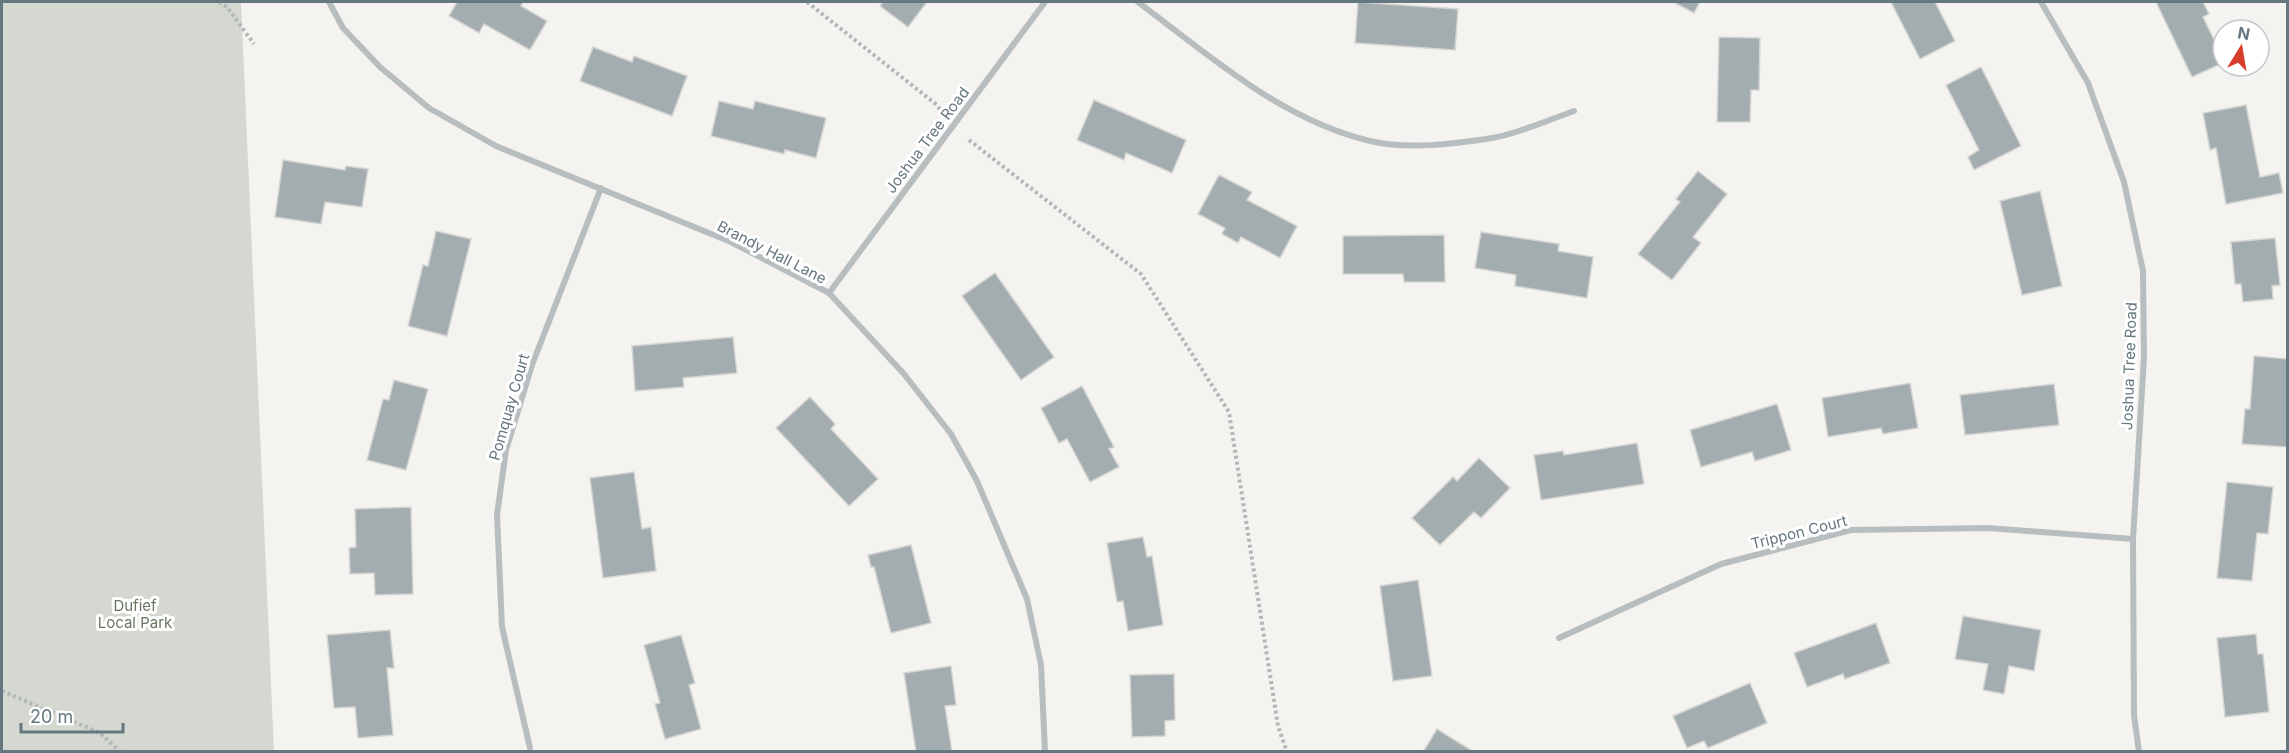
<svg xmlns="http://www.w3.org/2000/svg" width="2289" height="753" viewBox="0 0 2289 753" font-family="Inter,sans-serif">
<rect width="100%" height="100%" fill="#f4f3f0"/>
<path fill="#d4d8d0" d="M2 2H241L274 751H2Z"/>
<g fill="#a3acaf" stroke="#d5d5d3" stroke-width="1.5">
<path d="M457 2H523L521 6 547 21 530 50 484 24 479 33 449 16Z"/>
<path d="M883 2H927L908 27 880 6Z"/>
<path d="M1358 2 1458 9 1455 50 1355 43Z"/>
<path d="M1673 2H1700L1694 13Z"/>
<path d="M1891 2H1935L1955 41 1920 59Z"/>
<path d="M2156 2H2203L2209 14 2203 17 2223 58V63L2192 77Z"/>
<path d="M1719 37 1760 38 1759 90H1751L1750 122H1717Z"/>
<path d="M593 47 632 62 634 56 687 76 672 116 580 81Z"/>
<path d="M1981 67 2021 146 1974 170 1968 157 1979 150 1946 85Z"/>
<path d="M1094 100 1186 140 1172 173 1126 153 1124 160 1077 140Z"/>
<path d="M719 101 753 109 755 101 826 118 816 158 785 150 784 154 711 136Z"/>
<path d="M2246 105 2260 177 2279 173 2283 193 2226 204 2216 148 2210 150 2203 113Z"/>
<path d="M283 160 345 170 346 166 368 169 362 207 325 202 321 224 275 217Z"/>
<path d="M1698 171 1727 194 1693 237 1701 243 1672 280 1638 254 1680 202 1676 199Z"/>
<path d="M1219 175 1252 192 1247 200 1297 226 1280 258 1241 237 1238 243 1222 234 1225 228 1198 214Z"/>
<path d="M2040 191 2062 286 2022 295 2000 201Z"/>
<path d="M436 231 471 239 447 336 408 326 423 265 428 266Z"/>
<path d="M1481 232 1559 244 1558 251 1593 257 1587 298 1515 286 1516 275 1475 268Z"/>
<path d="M1444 235 1445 282H1404L1403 274H1343V236Z"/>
<path d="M2275 238 2280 285 2272 286 2273 299 2243 302 2241 284H2235L2231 242Z"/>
<path d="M995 273 1054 357 1021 380 962 296Z"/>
<path d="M733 337 737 373 683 378 684 387 635 391 632 346Z"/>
<path d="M2254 356 2288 359 2287 447 2242 444 2245 409H2250Z"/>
<path d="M394 380 428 389 406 470 367 460 383 399 389 400Z"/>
<path d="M1910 383 1918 428 1883 434 1881 428 1828 437 1822 398Z"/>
<path d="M2054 384 2059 425 1965 435 1960 395Z"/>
<path d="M1082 386 1114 447 1109 449 1119 467 1090 482 1067 439 1059 443 1041 408Z"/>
<path d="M810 397 835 424 831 429 878 479 849 506 776 428Z"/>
<path d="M1777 404 1791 450 1755 461 1752 452 1701 467 1690 430Z"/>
<path d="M1637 443 1644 484 1541 500 1534 455 1563 451 1564 455Z"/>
<path d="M1479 458 1510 488 1481 518 1474 512 1440 545 1412 518 1453 477 1457 481Z"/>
<path d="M634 472 642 529 651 527 656 571 603 578 590 478Z"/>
<path d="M2227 482 2273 487 2268 534 2257 533 2252 581 2217 578Z"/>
<path d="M411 507 413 594 375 595 374 573 350 574 349 548 356 547 355 509Z"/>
<path d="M1143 537 1147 557 1152 556 1163 625 1128 631 1123 601 1117 602 1107 543Z"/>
<path d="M911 545 931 623 891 633 874 567H871L868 555Z"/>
<path d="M1418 580 1432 676 1393 681 1380 586Z"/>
<path d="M1963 616 2041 630 2034 671 2009 666 2004 694 1983 690 1988 664 1955 659Z"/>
<path d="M1876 623 1890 663 1845 679 1843 674 1807 687 1794 653Z"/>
<path d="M390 630 394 668H387L393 735 358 738 355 707 334 708 327 635Z"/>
<path d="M2256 634 2258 654H2263L2269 712 2225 717 2217 638Z"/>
<path d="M681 635 695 683 689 685 701 729 665 739 655 704 660 703 644 645Z"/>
<path d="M951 666 956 705 945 706 952 752H916L904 673Z"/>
<path d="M1174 674 1175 720 1165 721V736L1132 737 1130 675Z"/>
<path d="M1750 683 1767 723 1708 748 1704 741 1687 748 1673 716Z"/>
<path d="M1437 729 1474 752H1423Z"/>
</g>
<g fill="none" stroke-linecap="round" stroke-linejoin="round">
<g stroke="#b3b7b9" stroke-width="4" stroke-dasharray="3 3" stroke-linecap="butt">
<path d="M219 2 227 7 254 44"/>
<path d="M807 2 937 105 941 111"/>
<path d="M969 140 1141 274 1229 412 1278 726 1287 752"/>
<path d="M2 691 100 733 120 752"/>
</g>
<g stroke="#b8bec0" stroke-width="6">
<path d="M329 2 343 28 380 67 429 108 496 146 731 242 829 293 904 374 951 434 977 481 1027 599 1041 665 1045 752"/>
<path d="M1138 2C1209 55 1281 120 1370 141 1409 150 1453 144 1492 138 1520 133 1548 120 1574 111"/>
<path d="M2041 2 2088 83 2124 182 2143 271 2144 357 2133 539 2134 715 2139 752"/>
<path d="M829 293 1045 2"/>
<path d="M1559 638 1721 564 1851 530 1988 528 2133 539"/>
<path d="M530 748 502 627 497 515 506 450 532 365 601 188"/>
</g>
</g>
<g text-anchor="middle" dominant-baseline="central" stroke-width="6" stroke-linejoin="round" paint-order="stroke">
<g font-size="15" fill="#65777f" stroke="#fff">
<text transform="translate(927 140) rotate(-53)">Joshua Tree Road</text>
<text transform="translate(772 252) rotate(27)">Brandy Hall Lane</text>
<text transform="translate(2129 366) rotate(-88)">Joshua Tree Road</text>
<text transform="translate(509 407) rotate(-74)">Pomquay Court</text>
<text transform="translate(1799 532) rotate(-14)">Trippon Court</text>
</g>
<g font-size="15" fill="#6a7763" stroke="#fff">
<text x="135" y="605">Dufief<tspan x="135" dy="17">Local Park</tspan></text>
</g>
</g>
<rect width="2289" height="753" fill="none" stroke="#65777f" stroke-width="6"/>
<g transform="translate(2241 48) rotate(11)"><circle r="28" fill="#ffffff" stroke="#c1c9cc" stroke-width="1.5"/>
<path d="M0-4.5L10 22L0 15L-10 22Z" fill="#d73c2d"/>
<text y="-9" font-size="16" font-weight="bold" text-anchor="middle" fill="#65777f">N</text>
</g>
<path d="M21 723v9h102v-9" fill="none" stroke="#65777f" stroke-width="3"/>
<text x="30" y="723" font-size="18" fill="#65777f" stroke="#ffffff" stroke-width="4.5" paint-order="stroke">20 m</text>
</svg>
